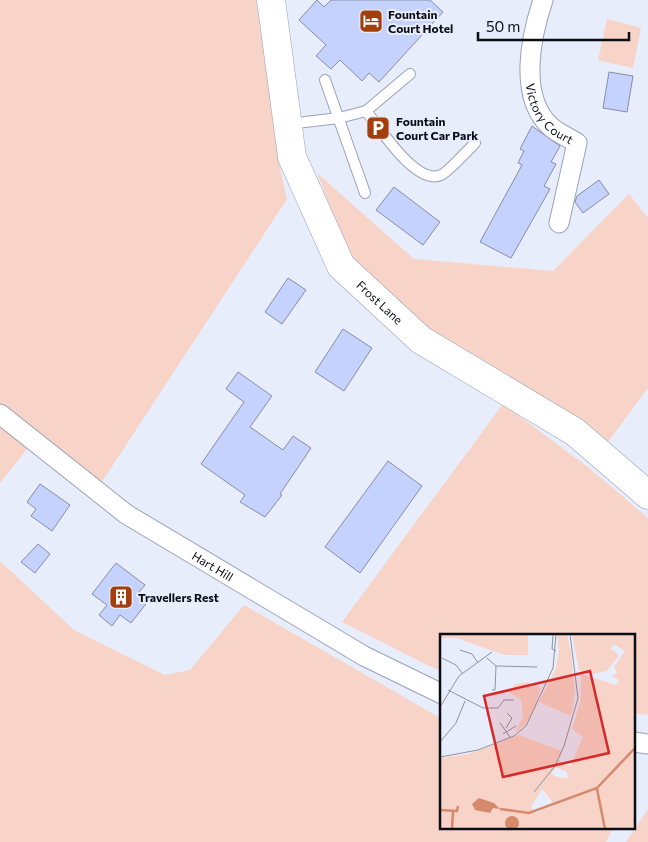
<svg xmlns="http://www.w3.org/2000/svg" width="648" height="842" viewBox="0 0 648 842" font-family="Commissioner,sans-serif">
<rect width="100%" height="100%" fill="#e8edfc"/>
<g fill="#f7d4c7">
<path d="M0 0H256L281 174 287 199 96 491 31 444 0 483Z"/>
<path d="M607 19 641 28 633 68 598 60Z"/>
<path d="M317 173 414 259 553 271 629 194 648 218V388L608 442 428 331 348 252Z"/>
<path d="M503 404 588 467 648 518V715L634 713V636H442V671L429 666 342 622Z"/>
<path d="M0 561 74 630 165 675 190 670 244 605 442 719V828H613L606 842H0Z"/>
<path d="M648 809V842H626Z"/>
</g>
<g fill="#c5d2fd" stroke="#868da4">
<path d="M317 0 324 7 331 0H430L443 12 379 82 369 73 362 81 340 60 331 69 316 56 326 45 299 20Z"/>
<path d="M609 72 633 76 627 112 603 108Z"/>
<path d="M532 126 560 146 551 162 556 164 544 186 550 189 511 258 480 242 522 165 518 163 524 151 520 149Z"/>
<path d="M599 180 609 194 583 213 575 202 577 196Z"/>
<path d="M394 187 440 222 423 245 376 210Z"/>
<path d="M288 278 306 290 282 324 265 312Z"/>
<path d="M343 329 372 348 344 391 315 372Z"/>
<path d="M238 372 272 396 250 427 283 450 293 436 311 448 280 494 282 495 265 517 240 502 245 495 201 464 244 402 226 389Z"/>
<path d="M388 461 422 486 360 573 325 547Z"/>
<path d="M40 484 70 505 52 531 31 516 36 509 27 502Z"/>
<path d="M38 544 50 554 35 573 21 562Z"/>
<path d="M116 563 145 585 139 592 149 600 131 623 120 615 112 626 99 615 107 605 92 594Z"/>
</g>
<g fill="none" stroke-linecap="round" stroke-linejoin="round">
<g stroke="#9ba2ba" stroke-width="12">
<g id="lane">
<path d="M325 80 365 193"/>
<path d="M366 111C380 128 416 186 441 175 447 173 469 149 475 143"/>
<path d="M288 124 339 118 366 111 410 74"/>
</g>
</g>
<g stroke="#9ba2ba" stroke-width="21">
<g id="street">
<path id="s1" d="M543 0C531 36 518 96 550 126 557 133 568 137 577 143L559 223"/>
<path id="s2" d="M0 414 126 514 364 656 442 694"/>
<path d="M634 742 648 744"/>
</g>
</g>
<g stroke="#9ba2ba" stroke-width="29">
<g id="secondary">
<path id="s3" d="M271 0 292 157 341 266 421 340 575 432 648 495"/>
</g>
</g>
<use href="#lane" stroke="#fff" stroke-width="10"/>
<use href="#street" stroke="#fff" stroke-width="19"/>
<use href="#secondary" stroke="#fff" stroke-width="28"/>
</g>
<defs>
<g id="hotel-square" transform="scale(1.25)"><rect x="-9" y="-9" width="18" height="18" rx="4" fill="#a33e0d" stroke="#e8edfc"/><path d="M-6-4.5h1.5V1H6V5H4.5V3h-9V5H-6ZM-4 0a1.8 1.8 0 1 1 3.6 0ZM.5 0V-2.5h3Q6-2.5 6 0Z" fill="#fff"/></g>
<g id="parking-square" transform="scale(1.25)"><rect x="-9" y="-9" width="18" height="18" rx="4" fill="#a33e0d" stroke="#e8edfc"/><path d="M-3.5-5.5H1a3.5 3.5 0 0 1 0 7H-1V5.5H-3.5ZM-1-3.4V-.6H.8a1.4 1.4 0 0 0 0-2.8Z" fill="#fff"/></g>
<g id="building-square" transform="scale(1.25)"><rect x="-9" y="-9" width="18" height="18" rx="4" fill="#a33e0d" stroke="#e8edfc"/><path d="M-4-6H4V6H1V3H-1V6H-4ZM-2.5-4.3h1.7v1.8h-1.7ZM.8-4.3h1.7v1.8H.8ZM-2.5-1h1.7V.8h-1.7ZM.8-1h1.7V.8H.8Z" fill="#fff"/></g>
</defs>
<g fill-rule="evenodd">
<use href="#hotel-square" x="371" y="21"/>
<use href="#parking-square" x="378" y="128"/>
<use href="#building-square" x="121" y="597"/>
</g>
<g text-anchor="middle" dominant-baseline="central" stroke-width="4" stroke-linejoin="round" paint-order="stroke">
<g font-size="12" font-weight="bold" fill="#0a0d15" stroke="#e8edfc" text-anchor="start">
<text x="388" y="14">Fountain<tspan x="388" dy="14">Court Hotel</tspan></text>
<text x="396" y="121">Fountain<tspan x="396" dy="14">Court Car Park</tspan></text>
<text x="138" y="597">Travellers Rest</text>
</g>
<g font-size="12" fill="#0a0d15" stroke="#e8edfc">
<text stroke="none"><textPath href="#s1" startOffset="122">Victory Court</textPath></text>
<text stroke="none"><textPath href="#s3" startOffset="331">Frost Lane</textPath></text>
<text stroke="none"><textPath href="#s2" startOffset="262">Hart Hill</textPath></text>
</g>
</g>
<g transform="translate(440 634)">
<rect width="195" height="195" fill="#e8edfc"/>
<path d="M0 0H84L88 2V21H65L16 4H0ZM117 0H127L131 18 135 60 131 82 99 68 116 34 119 17ZM132 0H195V195H0V124L32 119 79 101 122 117 118 126 130 132 143 103 132 95 141 65V40L176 51 179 46 172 42 177 38 174 33 185 17 174 10 171 15 179 21 167 37 152 40 139 36ZM116 133 127 138 128 144H119L111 140ZM102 155 115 171 95 179 91 173ZM88 48 101 54 92 80 84 92 75 98 83 83 81 66 69 58 75 50Z" fill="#f7d4c7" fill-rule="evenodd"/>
<path d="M39 164 54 169 60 175 53 174 50 179 35 176 32 170ZM65 189a7 7 0 1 1 14 0a7 7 0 1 1-14 0Z" fill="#d68a6d"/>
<path fill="none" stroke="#d68a6d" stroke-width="2.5" d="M157 155 165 195M60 175 89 179 157 154 195 114M0 176 17 177 18 172M12 195 13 177"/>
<path fill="none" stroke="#8f93a0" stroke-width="1" d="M113 0 112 15 116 17M20 16 32 20 38 29M2 24 16 31 22 39M47 24 56 32 97 33M8 56 43 74H58L64 66H74M52 56H55L56 32M0 73 19 42 52 18M60 89 70 103M66 94 72 84 67 79M63 100 76 92M0 108 16 89 25 67M0 123 38 116 74 102 86 92 113 34 116 0M94 158 115 132 124 112 138 64 130 0"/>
<path fill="#d62828" fill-opacity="0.15" stroke="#d62828" stroke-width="2.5" d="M150 37 169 119 63 143 44 62Z"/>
<rect width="195" height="195" fill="none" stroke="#0a0d15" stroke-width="2.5"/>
</g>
<path d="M478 32v8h151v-8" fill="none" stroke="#0a0d15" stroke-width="2.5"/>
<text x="486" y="32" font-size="15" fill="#0a0d15" stroke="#e8edfc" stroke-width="4" paint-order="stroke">50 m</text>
</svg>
